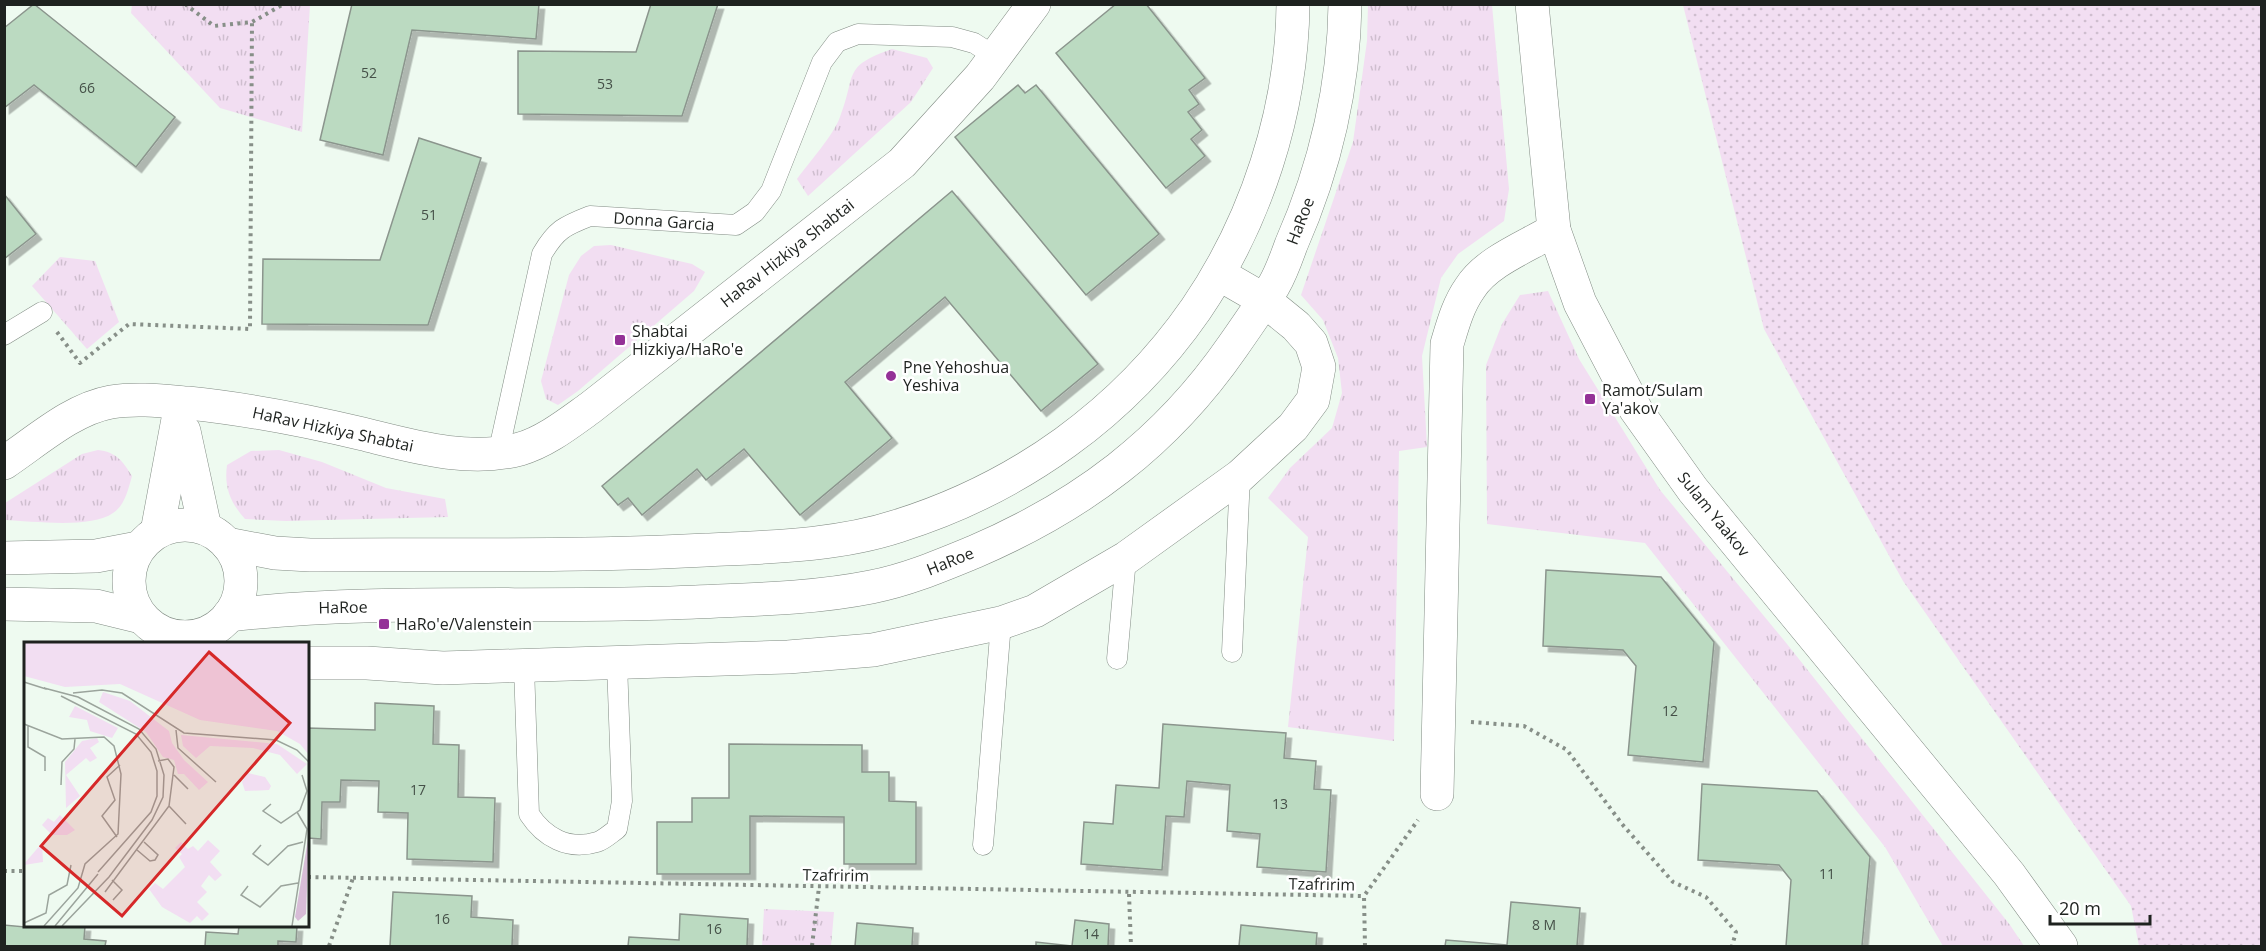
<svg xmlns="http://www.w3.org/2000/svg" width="2266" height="951" viewBox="0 0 2266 951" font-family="'Open Sans',sans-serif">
<defs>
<pattern id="grass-dots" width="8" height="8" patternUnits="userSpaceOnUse" patternTransform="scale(1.5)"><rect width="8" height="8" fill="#f2def2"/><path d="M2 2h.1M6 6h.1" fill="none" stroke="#cfbecf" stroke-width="1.8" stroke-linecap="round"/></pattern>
<pattern id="park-tufts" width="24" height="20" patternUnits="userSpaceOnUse" patternTransform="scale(1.5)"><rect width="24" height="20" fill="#f2def2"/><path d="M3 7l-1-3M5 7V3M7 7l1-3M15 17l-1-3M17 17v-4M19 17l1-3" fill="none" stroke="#cfbecf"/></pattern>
<filter id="shadow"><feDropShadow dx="5.5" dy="5.5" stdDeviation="0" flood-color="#0004"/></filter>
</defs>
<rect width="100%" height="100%" fill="#eefaf0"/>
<path fill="url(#grass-dots)" d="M1683 5H2261V946H2139L2131 906 1903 581 1764 329Z"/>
<g fill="url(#park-tufts)">
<path d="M132 5H310L302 132 220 108 131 13Z"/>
<path d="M1368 5H1492L1509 189 1504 221 1458 254 1441 278 1422 356 1427 447 1399 451 1394 741 1288 727 1308 537 1268 498 1290 468 1332 428 1342 393 1338 358 1323 320 1301 295 1353 142 1367 41Z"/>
<path d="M892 49 927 58 933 68 911 102 808 196 797 179C810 161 833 136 840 117 857 74 841 67 892 49Z"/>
<path d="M611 245 692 264 705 272 694 291 578 391 558 405 546 399 541 381 569 275 581 256 594 246Z"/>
<path d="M60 257 95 261 119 322 87 349 32 286Z"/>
<path d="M1548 291 1579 359 1660 490 1787 644 2010 925 2024 946H1943L1885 847 1645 543 1487 524 1486 365 1502 324 1520 295Z"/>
<path d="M98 450C116 452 123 461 132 476 128 490 125 505 113 513 91 529 32 521 5 520V503L82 454Z"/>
<path d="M279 450 322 462 386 488 445 499 448 517 286 521 245 519C230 502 224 487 227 465L251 451Z"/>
<path d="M764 909 834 912 831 946H762Z"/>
</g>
<g fill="#bbdac1" stroke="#8b958d" stroke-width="1.5" filter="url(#shadow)">
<path d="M34 4 175 117 136 167 34 85 4 108V28Z"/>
<path d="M352 4H539L536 39 412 30 383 155 320 140Z"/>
<path d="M651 4H718L682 116 518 114V51L636 52Z"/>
<path d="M1116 4H1146L1205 78 1189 90 1199 104 1188 112 1202 130 1191 139 1205 156 1166 188 1056 53Z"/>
<path d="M1018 85 1025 93 1036 85 1159 234 1086 295 955 137Z"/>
<path d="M419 138 481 158 428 325 262 324 263 259 380 260Z"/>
<path d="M952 191 1098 364 1041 411 945 297 845 382 892 438 800 515 744 449 706 480 697 469 642 515 628 498 618 505 602 486Z"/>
<path d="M4 194 36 234 4 259Z"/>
<path d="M1546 570 1661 577 1714 642 1703 762 1628 755 1636 666 1623 650 1543 646Z"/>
<path d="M375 703 434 706 433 744 459 745 458 797 495 798 493 862 407 859 408 813 378 812 379 781 341 780 340 802H322L321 839 308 838V728L375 730Z"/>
<path d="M1163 724 1286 733 1284 758 1316 761 1314 789 1331 790 1326 872 1257 867 1260 834 1227 831 1230 785 1187 781 1184 817 1166 816 1162 870 1081 864 1084 822 1113 824 1116 785 1159 788Z"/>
<path d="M729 744 862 745V772H889V801L916 802V864H844V817L750 816V874H657V822H692V798H729Z"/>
<path d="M1702 784 1817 791 1870 857 1862 946H1786L1791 880 1779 865 1698 860Z"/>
<path d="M393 892 472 896 471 917 513 920 512 946H390Z"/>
<path d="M1511 902 1580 908 1577 946H1445L1446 940 1507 945Z"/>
<path d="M680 914 748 919 747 946H628L629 937 679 940Z"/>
<path d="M26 915V926H85L84 939 106 941 105 946H4V925L25 927Z"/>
<path d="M1075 920 1109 924 1108 946H1036V942L1072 946Z"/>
<path d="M857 923 913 928 912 946H855Z"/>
<path d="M1241 925 1317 933 1316 946H1239Z"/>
<path d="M239 926H297L296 942 278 941V946H205L206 932 238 934Z"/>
</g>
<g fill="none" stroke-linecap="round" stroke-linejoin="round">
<g stroke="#828c84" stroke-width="21">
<g id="service">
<path d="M4 335 42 312"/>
<path d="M498 454 542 254C556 230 564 226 590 216L736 225 755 212 771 191 822 62 837 42 858 34 952 37 974 43 996 57"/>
<path d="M1232 652 1240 476"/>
<path d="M1117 659 1126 558"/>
<path d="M524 666 529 814C544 837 568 851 597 842 604 840 611 833 617 829L622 801 617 663"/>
<path d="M983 845 1001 623"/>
</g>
</g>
<g stroke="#828c84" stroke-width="34">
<g id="minor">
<path d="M4 463C37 441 72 409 111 402 136 398 163 401 188 403 247 409 304 420 363 434 412 446 469 463 520 449 545 442 569 423 590 408L902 163 980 77 1034 4"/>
<path d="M184 644V637"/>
<path d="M308 663H367L443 668 788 657 873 650 1001 623 1035 611 1126 558 1240 476 1293 427 1313 400 1319 367 1311 343 1296 326 1264 300 1219 274"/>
<path d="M1437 794 1447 344C1453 324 1458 305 1470 288 1487 261 1528 246 1554 230"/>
</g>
</g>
<g stroke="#828c84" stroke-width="34">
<g id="tertiary">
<path d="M1532 4 1554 230 1580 303 1636 410 1693 490 2009 874 2061 946"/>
<path d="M184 431 205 528"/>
<circle cx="185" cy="581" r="56"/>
<path d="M157 532 181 403"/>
<path d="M227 544 275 553 310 555C442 554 574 557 706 550 769 547 837 546 898 526 1019 488 1124 413 1196 309 1256 221 1292 112 1293 4"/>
<path d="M4 558 96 556 138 548"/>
<path d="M4 604 96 606 141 617"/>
<path d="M229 615C391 597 555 610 718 601 769 599 821 597 871 587 907 580 940 566 974 552 1081 506 1166 443 1233 346 1247 326 1261 306 1274 285 1281 273 1286 259 1291 245 1324 170 1344 87 1345 4"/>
</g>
</g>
<g stroke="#878f88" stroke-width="4" stroke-dasharray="3 4.5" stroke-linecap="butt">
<path d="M185 4 214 26 252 22 284 4"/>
<path d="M57 332 80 363 129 324 250 329 252 22"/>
<path d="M1471 722 1524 726 1567 750 1622 824 1673 882 1706 897 1736 932 1732 946"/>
<path d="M4 871H26"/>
<path d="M308 877 1364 896"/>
<path d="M1129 894 1131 946"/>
<path d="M329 946 353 878"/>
<path d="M812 946 819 887"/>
<path d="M1365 946 1364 896 1418 820"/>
</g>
<use href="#service" stroke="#fff" stroke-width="20"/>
<use href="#minor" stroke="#fff" stroke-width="33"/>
<use href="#tertiary" stroke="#fff" stroke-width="33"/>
</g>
<g fill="#943197" stroke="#fff" stroke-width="2">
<rect x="614" y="334" width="12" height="12" rx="3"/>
<circle cx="891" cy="376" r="6"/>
<rect x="1584" y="393" width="12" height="12" rx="3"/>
<rect x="378" y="618" width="12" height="12" rx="3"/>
</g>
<g text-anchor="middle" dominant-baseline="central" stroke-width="5" stroke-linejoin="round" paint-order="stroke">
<g font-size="14" fill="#455048">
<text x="369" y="72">52</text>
<text x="605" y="83">53</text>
<text x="87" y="87">66</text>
<text x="429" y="214">51</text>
<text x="1670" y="710">12</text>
<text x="418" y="789">17</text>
<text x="1280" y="803">13</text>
<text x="1827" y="873">11</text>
<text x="442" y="918">16</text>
<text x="1544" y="924">8 M</text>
<text x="714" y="928">16</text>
<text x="1091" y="933">14</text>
</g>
<g font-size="16" fill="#1e221f" stroke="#fff">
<text transform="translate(664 221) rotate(4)">Donna Garcia</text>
<text transform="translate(1300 221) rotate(-69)">HaRoe</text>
<text transform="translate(787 253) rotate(-38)">HaRav Hizkiya Shabtai</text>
<text transform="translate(333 429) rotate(12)">HaRav Hizkiya Shabtai</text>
<text transform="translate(1714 514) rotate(51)">Sulam Yaakov</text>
<text transform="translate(950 561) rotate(-22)">HaRoe</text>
<text transform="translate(343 607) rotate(-1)">HaRoe</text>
<text transform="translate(836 875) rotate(1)">Tzafririm</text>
<text transform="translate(1322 884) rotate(1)">Tzafririm</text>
</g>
<g font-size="16" fill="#1e221f" stroke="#fff" text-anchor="start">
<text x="632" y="331">Shabtai<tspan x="632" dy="18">Hizkiya/HaRo'e</tspan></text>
<text x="903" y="367">Pne Yehoshua<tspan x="903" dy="18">Yeshiva</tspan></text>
<text x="1602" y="390">Ramot/Sulam<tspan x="1602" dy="18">Ya'akov</tspan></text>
<text x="396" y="624">HaRo'e/Valenstein</text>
</g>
</g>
<g transform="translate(24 642)">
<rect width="285" height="285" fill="#eefaf0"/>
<path d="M0 1H285V113L276 102 253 89 176 78 96 42 41 45 0 34ZM51 64 94 86 88 96 66 89 63 78 45 75Z" fill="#f2def2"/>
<path d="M285 191 282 272 274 279 271 275Z" fill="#d7bcd7"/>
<path d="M79 50 106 59 145 89 148 101 160 118 184 140 175 148 160 132H154L150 118 139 115 122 90 75 60ZM157 93 253 102 283 122 273 132 256 113 229 106 186 104 172 116 159 104ZM73 96 75 100 66 106 73 116 66 120 62 116 42 133 56 154 42 166 41 120 58 99ZM224 131 241 135 247 144 245 148 221 149 218 140ZM36 173 51 188 43 193H28L18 183 24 176 30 180ZM184 198 196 209 186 220 198 233 191 239 185 233 177 244 183 250 173 260 185 272 178 279 173 274 166 281 138 265 125 247 131 241 139 247 161 225 155 215 158 212 151 206 157 200 164 207 169 204 174 209ZM18 201 19 220 0 223V222Z" fill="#f2def2"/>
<path fill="none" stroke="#9ba49c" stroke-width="1.5" d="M0 40 22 47M20 46 54 55 115 87 132 107 140 133 139 155 128 178 85 235 38 284M49 51 78 48 98 51 160 91 252 98 273 108 285 120M37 54 112 92 127 110 133 129V154L127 170 74 230M0 82 38 97 80 95 90 104 97 132 94 192 61 222 54 246 20 284M4 84V105L21 115V129M152 88 154 106 192 140M150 133 164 147M37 143 38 120 50 107 51 97M247 162 239 169 257 181 276 168 283 149 278 133M145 164 162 182M93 195 78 174 91 158 83 135 96 123M237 203 229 212 244 223 264 204 279 200M113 208 126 219 131 218 134 213 120 200M88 238 98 248 89 258M224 244 217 253 236 265 257 244 274 241M81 250 145 164 150 125 144 117 134 119M0 281 22 271 25 253 43 243 47 223M31 284 74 232M268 284 283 187 273 170"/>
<path fill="#d62828" fill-opacity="0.15" stroke="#d62828" stroke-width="3" d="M185 10 266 81 98 274 17 204Z"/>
<rect width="285" height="285" fill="none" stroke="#1e221f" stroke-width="3"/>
</g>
<rect width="2266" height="951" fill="none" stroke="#1e221f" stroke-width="12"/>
<path d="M2050 915v9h100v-9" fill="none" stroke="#1e221f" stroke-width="3"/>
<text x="2059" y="915" font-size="18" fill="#1e221f" stroke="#ffffff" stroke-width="4.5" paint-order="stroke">20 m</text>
</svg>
